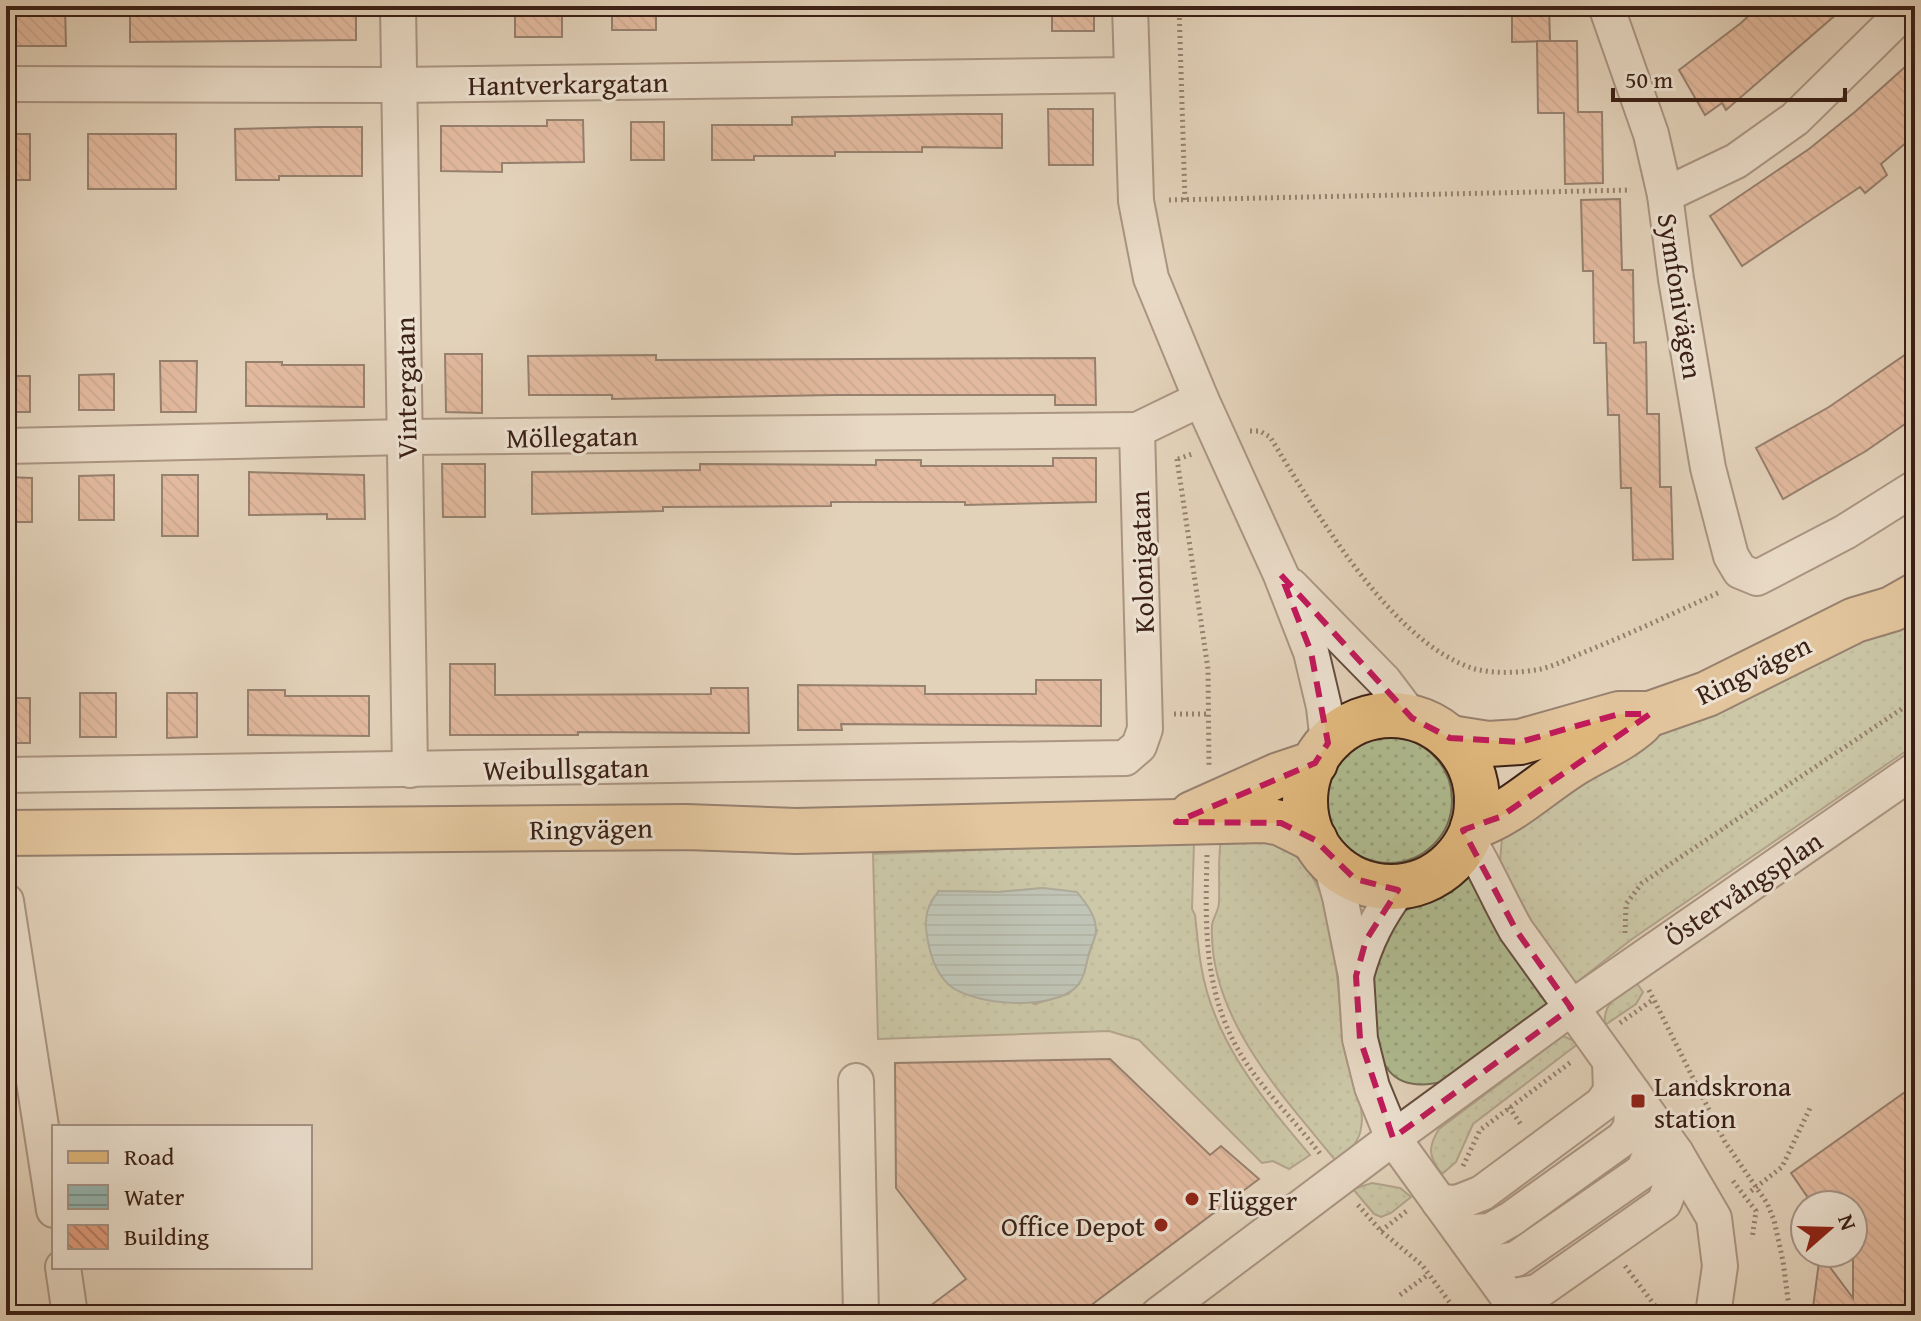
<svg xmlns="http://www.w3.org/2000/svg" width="1921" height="1321" viewBox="0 0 1921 1321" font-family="'Gentium Book Plus',serif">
<defs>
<pattern id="grass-dots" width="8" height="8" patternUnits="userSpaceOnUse" patternTransform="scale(2)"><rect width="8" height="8" fill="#b0bd92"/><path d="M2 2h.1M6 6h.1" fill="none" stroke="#98a27d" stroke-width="1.8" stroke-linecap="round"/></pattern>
<pattern id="water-rules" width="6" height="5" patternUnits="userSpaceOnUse" patternTransform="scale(2)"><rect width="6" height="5" fill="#95b7b3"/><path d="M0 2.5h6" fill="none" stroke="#7b9491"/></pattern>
<pattern id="building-back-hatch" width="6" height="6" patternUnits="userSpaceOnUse" patternTransform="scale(2)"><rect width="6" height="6" fill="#e29e7e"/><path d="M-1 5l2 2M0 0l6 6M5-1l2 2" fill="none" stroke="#b88066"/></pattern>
</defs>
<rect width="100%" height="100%" fill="#e3d2ba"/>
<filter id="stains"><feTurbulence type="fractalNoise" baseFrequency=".0025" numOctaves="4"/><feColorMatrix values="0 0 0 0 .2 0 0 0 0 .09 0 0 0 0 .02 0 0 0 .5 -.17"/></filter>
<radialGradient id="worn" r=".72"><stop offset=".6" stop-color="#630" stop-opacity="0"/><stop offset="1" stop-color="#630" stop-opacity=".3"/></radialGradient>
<g fill="url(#grass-dots)" stroke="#766e54" stroke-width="2" fill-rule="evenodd">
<path d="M1915 607V745L1632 939 1572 986 1499 873 1502 838 1519 815 1672 725Z"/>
<circle cx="1389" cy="800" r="63"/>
<path d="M1222 834C1253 839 1285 839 1305 866 1340 909 1336 997 1345 1051 1349 1075 1366 1103 1361 1128 1359 1144 1347 1152 1336 1161 1282 1095 1208 1017 1212 925 1213 917 1219 911 1219 902 1220 879 1217 856 1222 834Z"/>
<path d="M1194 842 1192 909 1195 915C1197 932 1198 948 1201 965 1213 1041 1262 1098 1310 1155L1289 1169 1273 1161 1262 1163 1139 1040 1109 1031 878 1039 873 854ZM1043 888 1097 930 1079 984 1068 994 1034 1004 939 891 999 892Z"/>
<path d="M1474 867 1555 999 1446 1081C1387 1096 1376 1061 1374 1011 1373 999 1370 984 1372 973 1376 954 1389 933 1396 915L1429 899Z"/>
<path d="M1636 982 1643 992 1636 1004 1605 1025C1602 1003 1620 993 1636 982Z"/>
<path d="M1563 1036 1579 1043 1473 1124 1456 1162 1442 1174C1429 1157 1427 1148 1439 1129Z"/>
<path d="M1372 1183 1400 1188 1411 1197 1391 1213 1381 1217 1374 1214 1353 1189Z"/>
</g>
<path fill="url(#water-rules)" stroke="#717b74" stroke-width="2" d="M1043 888 1077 892C1085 902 1096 915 1096 930 1096 937 1091 946 1089 953 1086 964 1085 978 1076 987 1052 1011 974 1006 949 985 935 972 930 954 927 936 924 917 927 905 939 891L999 892Z"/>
<g fill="url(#building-back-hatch)" stroke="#3b2016" stroke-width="2">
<path d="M6 6H65L66 46H6Z"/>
<path d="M130 6H356V40L130 42Z"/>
<rect x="515" y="6" width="47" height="31"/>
<rect x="612" y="6" width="44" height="24"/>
<rect x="1052" y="6" width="42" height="25"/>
<path d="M1512 6H1549L1550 41 1512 42Z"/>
<path d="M1759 6H1846L1726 110 1722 103 1705 115 1679 70 1741 23Z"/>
<path d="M1537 41H1577L1578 112H1602L1603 183 1565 184 1564 113H1538Z"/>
<path d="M1915 58V135L1881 164 1887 175 1865 193 1860 187 1742 266 1710 216 1809 149 1856 111Z"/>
<path d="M1048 109H1093V165H1049Z"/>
<path d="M958 114H1002V148L922 147V152H835V156H754V160H712V125H792V117Z"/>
<path d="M547 120H583L584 162 502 163V172L441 171V126H547Z"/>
<rect x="631" y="122" width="33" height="38"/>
<path d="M319 127H362V176H279V180H236L235 129Z"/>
<rect x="6" y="134" width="24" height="46"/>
<rect x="88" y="134" width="88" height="55"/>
<path d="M1620 199 1622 270H1633L1634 343 1646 342 1647 414H1659L1660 487H1671L1673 559 1633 560 1631 488H1621L1619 415H1608L1606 343H1594L1593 271H1583L1581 200Z"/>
<path d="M1915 348V417L1866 451 1783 499 1756 448 1829 407Z"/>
<path d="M445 354H482V413L446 412Z"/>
<path d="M656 355V360L1095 358 1096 405H1055V395H834L612 399V395H529L528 356Z"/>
<path d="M160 361H197L196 412H161Z"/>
<path d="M246 362H282V365H364V407L246 406Z"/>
<path d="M114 374V410H79V375Z"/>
<rect x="6" y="376" width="24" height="36"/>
<path d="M1053 458H1096V502L965 505V502H831V506L663 507V511L532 514V472L700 470V464L876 465V460H921V466H1053Z"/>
<path d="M442 464H485V517H443Z"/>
<path d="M249 472 364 475 365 519H327V514L249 515Z"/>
<path d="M114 475V520H79V476Z"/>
<rect x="162" y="475" width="36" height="61"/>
<path d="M6 477 32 478V522H6Z"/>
<path d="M450 664H495V695L711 694V688H748L749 733 578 732V735H450Z"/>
<path d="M1036 680H1101V726L841 724 842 730H798V685L925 686V694H1036Z"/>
<path d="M248 690H285V696H369V736L248 735Z"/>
<rect x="80" y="693" width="36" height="44"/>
<path d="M167 693H197V737L167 738Z"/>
<rect x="6" y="698" width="24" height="45"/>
<path d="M1110 1059 1210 1155 1221 1146 1259 1179 1078 1315H918L966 1279 896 1188 895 1063Z"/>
<path d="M1915 1085V1315H1812L1820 1254 1853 1298V1205H1813L1791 1173Z"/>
</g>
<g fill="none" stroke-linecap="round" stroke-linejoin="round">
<g stroke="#654c3f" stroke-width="38">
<g id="minor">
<path d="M398 6 410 770"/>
<path d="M1130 6 1136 201 1151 278 1201 399 1281 575 1311 652 1324 707 1328 743"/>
<path d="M1606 6 1651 134 1665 195 1676 279 1708 468 1731 556 1740 571 1757 578 1845 532 1915 488"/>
<path d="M6 84 398 85 1130 75"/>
<path d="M1665 195 1736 161 1795 119 1910 6"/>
<path d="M6 446 407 437 1137 430"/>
<path d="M1291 586 1384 681 1412 718"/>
<path d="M6 775 1125 758 1139 746 1145 729 1137 430 1201 399"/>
<path d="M1468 839C1486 869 1499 900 1516 930L1676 1153 1714 1218 1720 1266 1713 1315"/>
<path d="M1330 861 1340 897 1356 976 1360 1039 1372 1087 1393 1138 1521 1315"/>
<path d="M6 901 54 1210"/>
<path d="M1356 976C1366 940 1378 917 1400 887"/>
<path d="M856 1081 861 1315"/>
<path d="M1439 1202 1457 1203 1482 1193 1602 1104 1611 1091 1610 1062"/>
<path d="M1459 1229 1471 1232 1490 1231 1511 1219 1624 1138 1631 1127 1633 1093"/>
<path d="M1482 1261 1494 1263 1516 1259 1643 1171 1655 1144V1125"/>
<path d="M63 1267 70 1315"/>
<path d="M1508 1297 1537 1292 1664 1203 1676 1172V1153"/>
<path d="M1158 1315 1393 1138 1571 1008 1915 770"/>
</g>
</g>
<g stroke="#3b2016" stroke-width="48">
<g id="major">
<circle cx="1391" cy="801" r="86"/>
<path d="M1450 738 1488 744 1520 742 1619 714H1650L1707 694 1855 620 1892 609 1915 596"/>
<path d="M1192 814 1279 775 1315 763"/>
<path d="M1473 827C1512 813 1536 788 1570 766 1593 751 1619 742 1640 723"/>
<path d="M6 833 686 827 796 831 1265 820 1281 823 1315 840"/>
</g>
</g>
<g stroke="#3b2016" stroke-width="5" stroke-dasharray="2 4" stroke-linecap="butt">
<path d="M1179 6 1185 200"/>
<path d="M1169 200 1631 190"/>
<path d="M1250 431H1260L1270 437C1314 508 1391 644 1475 669 1495 674 1521 673 1541 669 1557 665 1572 657 1587 651 1632 633 1676 612 1720 592"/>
<path d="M1177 459 1208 669 1209 766"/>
<path d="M1178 459 1192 454"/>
<path d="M1174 714H1209"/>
<path d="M1207 855C1205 936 1203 1005 1254 1074 1275 1102 1300 1127 1321 1155"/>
<path d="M1625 933 1626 904 1642 883 1915 700"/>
<path d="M1649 990 1725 1142 1767 1203 1774 1220 1783 1261 1790 1315"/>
<path d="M1620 1023 1654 999"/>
<path d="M1509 1107 1522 1126"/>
<path d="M1463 1166 1480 1130 1571 1062"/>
<path d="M1733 1181 1756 1211 1752 1239"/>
<path d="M1751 1191 1782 1167 1810 1108"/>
<path d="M1358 1205 1381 1231 1422 1265 1459 1315"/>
<path d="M1381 1231 1409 1209"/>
<path d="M1625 1266 1662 1315"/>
<path d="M1400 1295 1429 1274"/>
</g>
<use href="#minor" stroke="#ede2d2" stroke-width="34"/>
<use href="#major" stroke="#e2b97d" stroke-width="44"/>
</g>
<path d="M0 0H1921V1321H0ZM1281 575 1412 718 1450 738 1520 742 1619 714H1650L1500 817 1463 830 1516 930 1571 1008 1393 1138 1360 1039 1356 976 1366 940 1398 890 1355 879 1315 840 1281 823 1176 822 1315 763 1328 743 1311 652Z" fill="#e3d2ba" fill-opacity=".55" fill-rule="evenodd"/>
<path fill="none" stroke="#c2185b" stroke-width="6" stroke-dasharray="16 10" stroke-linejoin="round" d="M1281 575 1412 718 1450 738 1520 742 1619 714H1650L1500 817 1463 830 1516 930 1571 1008 1393 1138 1360 1039 1356 976 1366 940 1398 890 1355 879 1315 840 1281 823 1176 822 1315 763 1328 743 1311 652Z"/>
<g fill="#8f2418" stroke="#ede2d2" stroke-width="3">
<rect x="1630" y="1093" width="16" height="16" rx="4"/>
<circle cx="1192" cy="1199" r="8"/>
<circle cx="1161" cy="1225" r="8"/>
</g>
<g text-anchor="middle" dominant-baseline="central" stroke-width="6" stroke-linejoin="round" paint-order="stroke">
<g font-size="28" fill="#3b2016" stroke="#ede2d2">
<text transform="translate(568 83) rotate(-1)">Hantverkargatan</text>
<text transform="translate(1681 296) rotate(81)">Symfonivägen</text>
<text transform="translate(405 388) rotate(-91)">Vintergatan</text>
<text transform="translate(572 436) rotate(-1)">Möllegatan</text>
<text transform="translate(1141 562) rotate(-92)">Kolonigatan</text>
<text transform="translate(1753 669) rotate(-26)">Ringvägen</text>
<text transform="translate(566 768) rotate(-1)">Weibullsgatan</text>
<text transform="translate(591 828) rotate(-1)">Ringvägen</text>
<text transform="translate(1743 888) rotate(-34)">Östervångsplan</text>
</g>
<g font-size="28" fill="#3b2016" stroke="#ede2d2" text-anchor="start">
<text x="1654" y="1085">Landskrona<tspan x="1654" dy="32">station</tspan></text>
<text x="1208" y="1199">Flügger</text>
<text x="1145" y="1225" text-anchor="end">Office Depot</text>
</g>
</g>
<rect width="1921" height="1321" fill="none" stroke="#e3d2ba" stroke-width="32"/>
<rect x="8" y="8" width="1905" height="1305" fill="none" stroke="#3b2016" stroke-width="4"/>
<rect x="16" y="16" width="1889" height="1289" fill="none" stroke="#3b2016" stroke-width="2"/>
<rect x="52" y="1125" width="260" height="144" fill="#ede2d2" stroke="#a69487" stroke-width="2"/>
<rect x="68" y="1151" width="40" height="12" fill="#e2b97d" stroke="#a69487" stroke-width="2"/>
<text x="124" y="1165" font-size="24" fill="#3b2016">Road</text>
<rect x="68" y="1185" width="40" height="24" fill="url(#water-rules)" stroke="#a69487" stroke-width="2"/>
<text x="124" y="1205" font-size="24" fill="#3b2016">Water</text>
<rect x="68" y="1225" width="40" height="24" fill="url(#building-back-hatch)" stroke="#a69487" stroke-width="2"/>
<text x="124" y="1245" font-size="24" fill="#3b2016">Building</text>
<g transform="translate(1829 1229) rotate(70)"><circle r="38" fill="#ede2d2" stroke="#a69487" stroke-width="2"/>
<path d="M0-6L14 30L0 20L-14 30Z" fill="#8f2418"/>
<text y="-12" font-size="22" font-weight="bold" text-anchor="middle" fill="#3b2016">N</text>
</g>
<path d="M1613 88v12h232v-12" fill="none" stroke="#3b2016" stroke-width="4"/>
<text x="1625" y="88" font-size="24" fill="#3b2016" stroke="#ede2d2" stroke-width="6" paint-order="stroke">50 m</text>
<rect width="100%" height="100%" filter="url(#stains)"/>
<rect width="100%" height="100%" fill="url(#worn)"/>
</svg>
